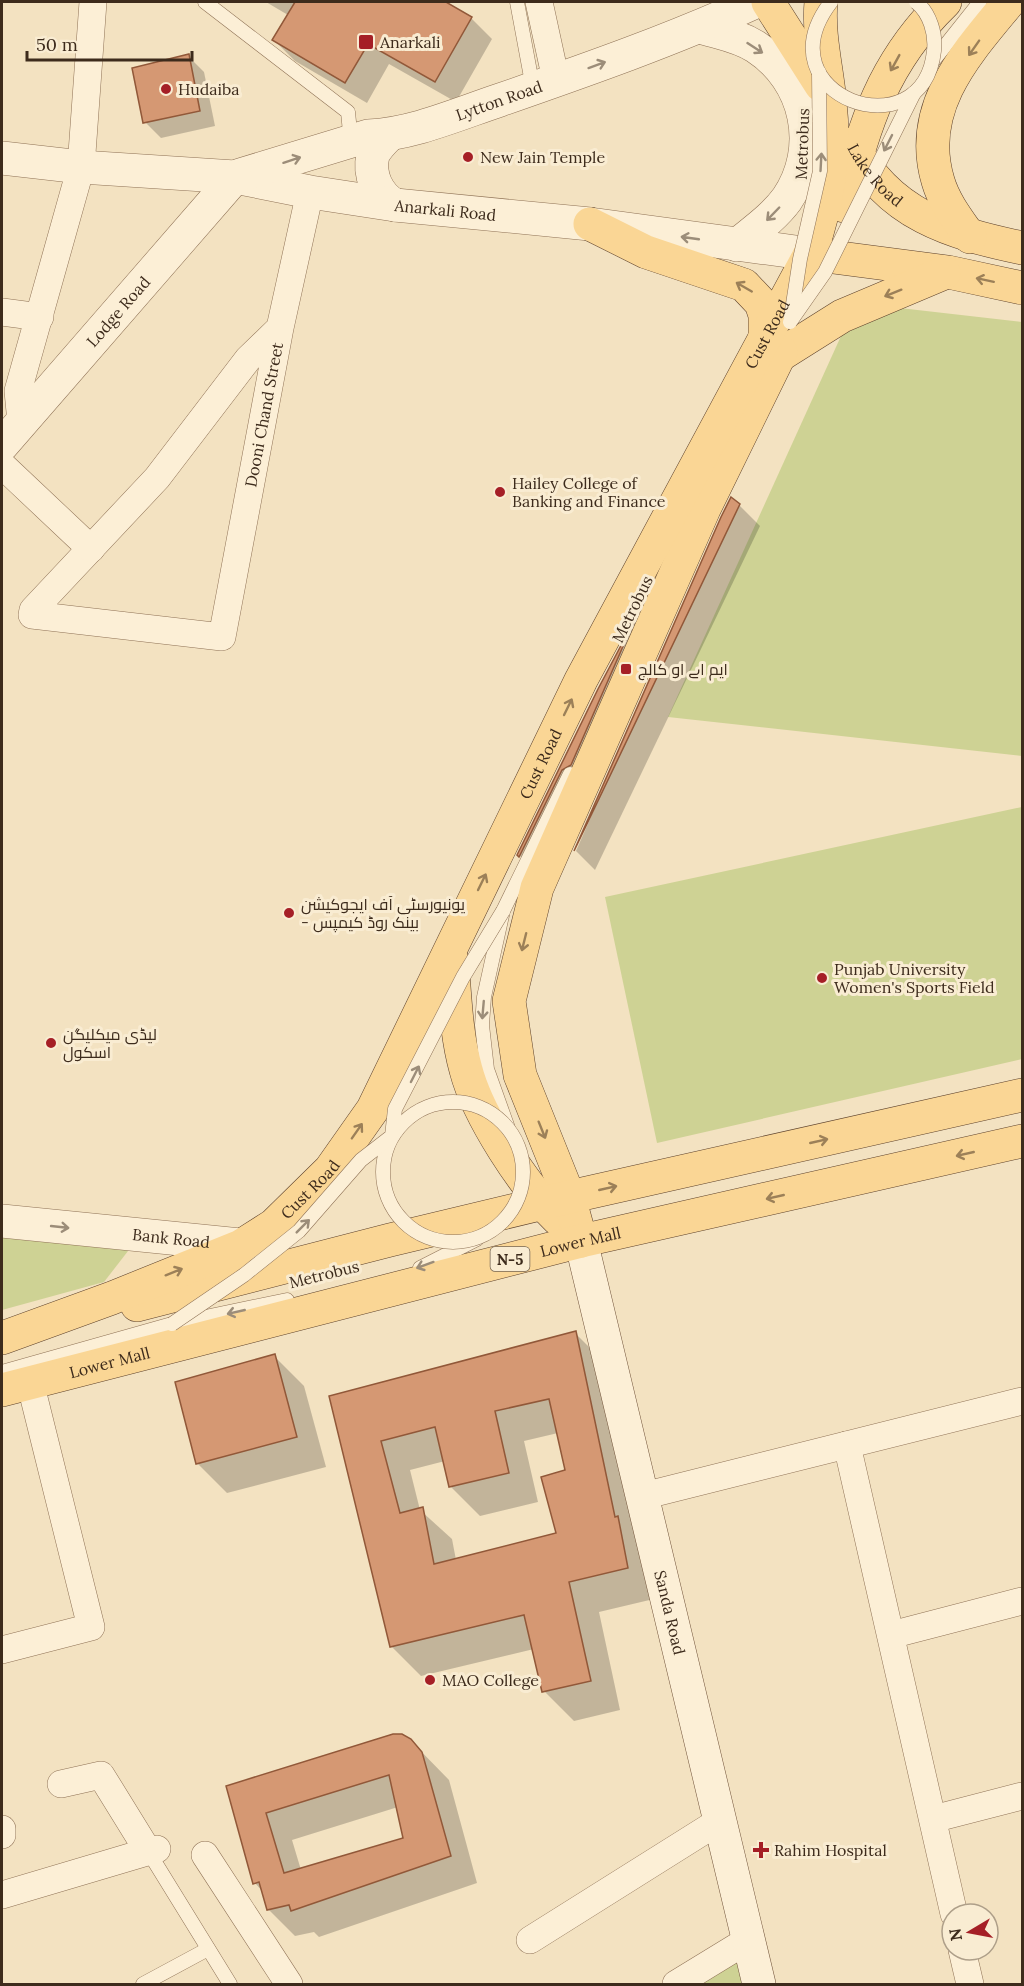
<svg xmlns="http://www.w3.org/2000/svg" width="1024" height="1986" viewBox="0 0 1024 1986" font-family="Lora,Cairo,serif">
<rect width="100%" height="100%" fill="#f3e2c1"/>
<g fill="#ced294">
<path d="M856 303 1022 322V756L668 717Z"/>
<path d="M1022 807V1059L657 1143 605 897Z"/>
<path d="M2 1234 135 1242 104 1282 2 1310Z"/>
<path d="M749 1945 759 1984H687Z"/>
</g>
<g fill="#0003" fill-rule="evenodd">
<path d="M266 2H443L471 18 492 39 456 102 389 64 367 103 295 61 274 40 288 15Z"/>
<path d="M188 56 204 72 215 126 161 138 145 122Z"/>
<path d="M739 505 760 526 595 870 576 851 722 518Z"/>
<path d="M635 622 655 642 541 877 519 855 599 689Z"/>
<path d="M575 1333 605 1363 658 1598 599 1612 620 1710 574 1721 544 1691 534 1649 421 1676 391 1646 331 1397ZM558 1433 567 1471 558 1534 456 1560 452 1539 420 1510 410 1470 445 1461 450 1486 480 1516 538 1502 524 1441Z"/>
<path d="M274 1356 304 1386 326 1467 227 1493 197 1463Z"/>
<path d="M410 1740 449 1780 477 1883 319 1937 314 1932 295 1936 268 1909 263 1892 255 1883 228 1787ZM398 1807 405 1839 301 1870 292 1840Z"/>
</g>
<g fill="#d59873" stroke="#915839" stroke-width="1.5" fill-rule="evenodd">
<path d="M295 2H446L472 17 435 82 368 44 345 83 272 40Z"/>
<path d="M189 54 200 111 143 123 132 68Z"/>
<path d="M731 497 740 504 574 851 721 517Z"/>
<path d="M635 619 571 765 562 770 519 857 517 855 598 689Z"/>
<path d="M576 1331 615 1517 618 1516 628 1568 569 1582 591 1681 542 1692 524 1615 390 1647 329 1396ZM549 1399 565 1470 541 1477 556 1533 434 1564 423 1507 400 1513 381 1441 435 1427 449 1487 509 1473 495 1411Z"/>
<path d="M275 1354 297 1437 196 1464 175 1382Z"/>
<path d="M393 1734H402L411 1739 422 1752 451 1856 291 1911 289 1905 267 1910 259 1882 253 1884 226 1786ZM389 1775 403 1838 284 1873 266 1813Z"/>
</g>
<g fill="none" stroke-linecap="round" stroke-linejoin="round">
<g stroke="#8f7256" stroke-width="15">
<g id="service">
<path d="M205 2 348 112 351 142"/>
<path d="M517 2 533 88"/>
<path d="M933 61 980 2"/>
<path d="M508 1128 487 1069 482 1025 484 997 503 911 570 774"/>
<path d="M420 1268 477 1239"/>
<path d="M2 1372 172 1324 287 1300"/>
<path d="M148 1851 230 1984"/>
<path d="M143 1984 208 1949"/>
</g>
</g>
<g stroke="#8f7256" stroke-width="28">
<g id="minor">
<path d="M539 2 556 80"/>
<path d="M2 312 40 317"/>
<path id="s1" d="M280 328 248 359 157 478 33 610 32 615 222 637 280 328 310 192"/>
<path d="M21 422 18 391 81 167 93 2"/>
<path d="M2 465 91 549"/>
<path d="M847 1445 954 1914"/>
<path d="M643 1496 1022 1401"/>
<path d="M891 1635 1022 1601"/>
<path d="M2 1650 91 1627 30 1382"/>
<path d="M61 1784 101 1775 148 1851"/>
<path d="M933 1819 1022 1796"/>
<path d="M2 1829V1835"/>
<path d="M205 1855 289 1984"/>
<path d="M2 1895 157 1849"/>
<path d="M530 1940 721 1820"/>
<path d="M962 1950 970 1984"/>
<path d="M676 1984 748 1940"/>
</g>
</g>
<g stroke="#8f7256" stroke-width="34">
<g id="tertiary">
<path d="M700 27C719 33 739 36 756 47 807 80 822 148 787 199 774 217 754 231 737 245"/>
<path d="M388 136C383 141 376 148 373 155 368 175 378 196 395 205"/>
<path id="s2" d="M2 158 81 167 235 177 310 192 395 205 590 224 810 254"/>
<path id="s3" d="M240 175 368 136C413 134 458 114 500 100 586 70 672 40 755 2"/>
<path id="s4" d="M2 445 235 177"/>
<path id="s5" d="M2 1221 250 1246"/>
</g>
</g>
<g stroke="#71533a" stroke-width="34">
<g id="secondary">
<path id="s6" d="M581 1241 759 1984"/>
</g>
</g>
<g stroke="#5c402b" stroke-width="34">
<g id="primary">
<path d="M768 2 821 85"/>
<path id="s7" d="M852 144C888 215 951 233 1022 248"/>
<path d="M844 206C863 125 884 61 945 2"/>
<path d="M590 224 646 252 744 285 761 303 765 315V336"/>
<path d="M970 237C958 220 944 202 938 181 916 108 966 54 1009 2"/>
<path d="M810 254 948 272 1022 288"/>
<path d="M780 355 842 316 944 273"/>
<path d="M452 960C455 996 456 1035 466 1070 478 1116 524 1186 558 1219"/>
<path d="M581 1241 569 1197 520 1075 509 1001 537 888 704 509 781 352"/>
<path d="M137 1305 390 1240 569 1197 1022 1095"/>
<path id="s8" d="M2 1338 112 1298 241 1246 274 1225 330 1170 373 1109 581 680 810 254C828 203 836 156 830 102 827 68 818 36 821 2"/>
<path id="s9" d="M2 1390 581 1241 1022 1141"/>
</g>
</g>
<use href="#service" stroke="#fcefd6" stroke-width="14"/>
<use href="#minor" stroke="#fcefd6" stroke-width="27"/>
<use href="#tertiary" stroke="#fcefd6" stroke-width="33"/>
<use href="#secondary" stroke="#fcefd6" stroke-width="33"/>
<use href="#primary" stroke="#fad695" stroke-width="33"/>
<g stroke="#8f7256" stroke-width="15" stroke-linecap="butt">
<g id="service-bridge">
<path d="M831 2C759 96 923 154 934 51 936 34 930 13 916 2"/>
<path d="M791 317 800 259 820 171 819 72"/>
<path d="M790 322 825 272 914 93"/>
<circle cx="453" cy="1172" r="70"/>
<path d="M172 1324 244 1275 299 1231 361 1160 392 1136 395 1109 463 977 503 911"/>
</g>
</g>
<use href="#service-bridge" stroke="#fcefd6" stroke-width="14"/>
</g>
<defs><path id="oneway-shaft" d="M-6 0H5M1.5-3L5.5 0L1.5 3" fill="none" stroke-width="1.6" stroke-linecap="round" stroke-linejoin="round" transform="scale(1.5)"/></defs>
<g stroke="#9c8d79">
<use href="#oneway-shaft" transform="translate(755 48) rotate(33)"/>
<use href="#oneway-shaft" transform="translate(597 65) rotate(-20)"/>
<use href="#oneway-shaft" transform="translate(888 143) rotate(117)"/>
<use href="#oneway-shaft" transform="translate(292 160) rotate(-18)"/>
<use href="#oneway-shaft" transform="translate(821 162) rotate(-87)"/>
<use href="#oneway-shaft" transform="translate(773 214) rotate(134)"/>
<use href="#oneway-shaft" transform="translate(690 238) rotate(-172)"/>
<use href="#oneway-shaft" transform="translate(483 1010) rotate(95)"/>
<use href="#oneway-shaft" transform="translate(415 1074) rotate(-63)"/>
<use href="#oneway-shaft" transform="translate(303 1226) rotate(-45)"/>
<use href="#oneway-shaft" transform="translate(60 1227) rotate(6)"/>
<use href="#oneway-shaft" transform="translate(425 1265) rotate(160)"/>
<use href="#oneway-shaft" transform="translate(236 1312) rotate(167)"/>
</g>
<g stroke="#9c8058">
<use href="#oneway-shaft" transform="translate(974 48) rotate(125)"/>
<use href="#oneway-shaft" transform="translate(895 63) rotate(119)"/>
<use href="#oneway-shaft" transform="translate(985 280) rotate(-168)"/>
<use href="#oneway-shaft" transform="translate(744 287) rotate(-150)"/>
<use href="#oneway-shaft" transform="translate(893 293) rotate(158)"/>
<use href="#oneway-shaft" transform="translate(568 707) rotate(-64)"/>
<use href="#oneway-shaft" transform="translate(482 882) rotate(-64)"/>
<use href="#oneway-shaft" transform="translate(524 942) rotate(104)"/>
<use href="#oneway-shaft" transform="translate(542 1130) rotate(68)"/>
<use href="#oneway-shaft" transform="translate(357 1131) rotate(-55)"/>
<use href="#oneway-shaft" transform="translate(819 1141) rotate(-13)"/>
<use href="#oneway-shaft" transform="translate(965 1154) rotate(167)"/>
<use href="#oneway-shaft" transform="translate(608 1188) rotate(-13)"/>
<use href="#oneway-shaft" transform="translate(775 1197) rotate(167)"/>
<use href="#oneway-shaft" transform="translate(174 1272) rotate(-22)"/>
</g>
<g fill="#a51f26" stroke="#f9ecd2" stroke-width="2">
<rect x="358" y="34" width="16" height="16" rx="3"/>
<circle cx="166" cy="89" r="6"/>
<circle cx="468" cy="157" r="6"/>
<circle cx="500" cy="492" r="6"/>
<rect x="620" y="663" width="12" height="12" rx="3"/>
<circle cx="289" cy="913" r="6"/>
<circle cx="822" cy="978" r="6"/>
<circle cx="51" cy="1043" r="6"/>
<circle cx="430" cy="1680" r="6"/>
<path d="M758 1841h6v6h6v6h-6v6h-6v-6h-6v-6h6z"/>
</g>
<g text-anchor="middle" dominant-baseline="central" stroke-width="6" stroke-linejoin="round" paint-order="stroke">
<rect fill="#f9ecd2" stroke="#756553" stroke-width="1.5" x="490.5" y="1247" width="39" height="24" rx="4.5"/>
<g font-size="15" font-weight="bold" fill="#3d2b1c">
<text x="510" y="1259">N-5</text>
</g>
<g font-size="16" fill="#3d2b1c" stroke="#f9ecd2" text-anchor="start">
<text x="380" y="42">Anarkali</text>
<text x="178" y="89">Hudaiba</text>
<text x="480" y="157">New Jain Temple</text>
<text x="512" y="483">Hailey College of<tspan x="512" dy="18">Banking and Finance</tspan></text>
<text x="638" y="669">ایم اے او کالج</text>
<text x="301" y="904">یونیورسٹی آف ایجوکیشن<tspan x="301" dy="18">- بینک روڈ کیمپس</tspan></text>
<text x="834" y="969">Punjab University<tspan x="834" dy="18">Women's Sports Field</tspan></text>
<text x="63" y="1034">لیڈی میکلیگن<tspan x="63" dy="18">اسکول</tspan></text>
<text x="442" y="1680">MAO College</text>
<text x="774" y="1850">Rahim Hospital</text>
</g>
<g font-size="16" fill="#3d2b1c" stroke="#f9ecd2">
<text stroke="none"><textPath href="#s3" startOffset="270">Lytton Road</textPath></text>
<text transform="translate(802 144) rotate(-88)">Metrobus</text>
<text stroke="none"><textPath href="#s7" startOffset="39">Lake Road</textPath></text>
<text stroke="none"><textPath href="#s2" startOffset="447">Anarkali Road</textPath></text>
<text stroke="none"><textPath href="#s4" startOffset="177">Lodge Road</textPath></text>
<text stroke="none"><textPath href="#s8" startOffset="1318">Cust Road</textPath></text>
<text stroke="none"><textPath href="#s1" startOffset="798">Dooni Chand Street</textPath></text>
<text transform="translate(632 609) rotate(-64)">Metrobus</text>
<text stroke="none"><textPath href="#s8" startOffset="832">Cust Road</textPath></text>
<text stroke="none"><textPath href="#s8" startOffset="346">Cust Road</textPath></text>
<text stroke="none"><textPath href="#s5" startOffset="170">Bank Road</textPath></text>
<text stroke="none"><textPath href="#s9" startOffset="597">Lower Mall</textPath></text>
<text transform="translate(324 1274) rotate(-14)">Metrobus</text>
<text stroke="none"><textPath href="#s9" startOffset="111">Lower Mall</textPath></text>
<text stroke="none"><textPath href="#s6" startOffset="382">Sanda Road</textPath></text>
</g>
</g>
<rect width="1024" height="1986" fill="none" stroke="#3d2b1c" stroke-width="6"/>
<g transform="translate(970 1932) rotate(260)"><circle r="28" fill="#f9ecd2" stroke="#ae9f89" stroke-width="1.5"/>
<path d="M0-4.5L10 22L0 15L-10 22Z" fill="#a51f26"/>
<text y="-9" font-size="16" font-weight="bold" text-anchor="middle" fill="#3d2b1c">N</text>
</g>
<path d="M27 51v9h165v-9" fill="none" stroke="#3d2b1c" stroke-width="3"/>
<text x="36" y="51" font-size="18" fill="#3d2b1c" stroke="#f9ecd2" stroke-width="4.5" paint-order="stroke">50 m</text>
</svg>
